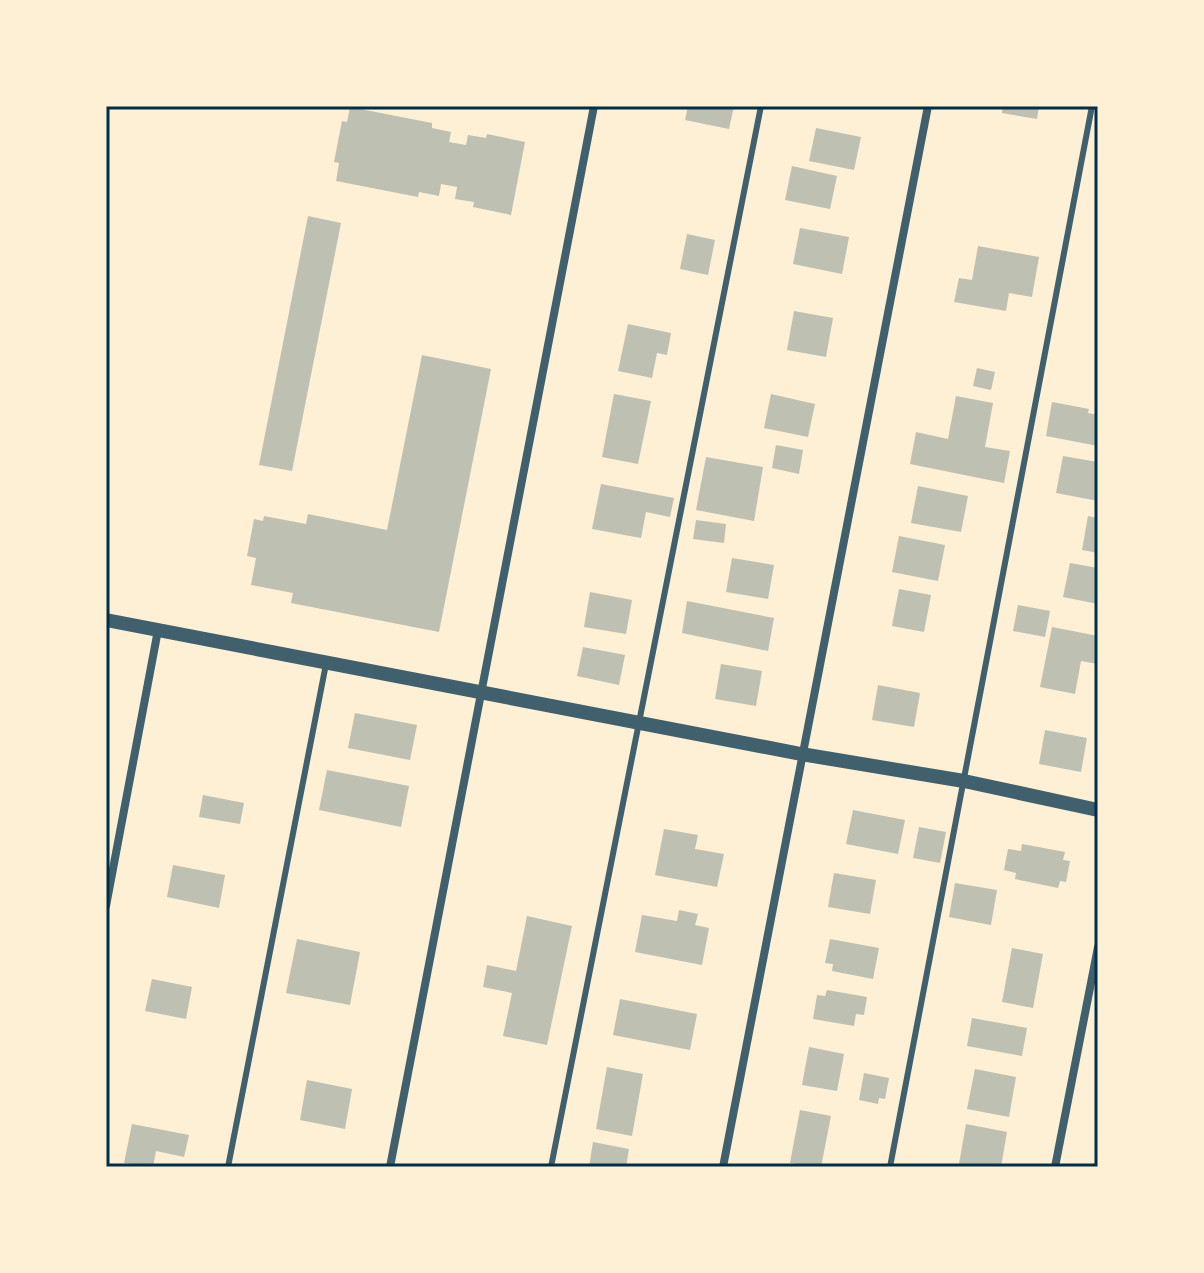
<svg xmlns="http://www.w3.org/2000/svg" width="1204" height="1273" viewBox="0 0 1204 1273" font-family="Rubik,sans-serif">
<rect width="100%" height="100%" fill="#fdf0d5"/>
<g fill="#bec0b2">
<path d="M688 106H734L729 129 685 120Z"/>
<path d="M1003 106H1039L1037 119 1002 113Z"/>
<path d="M350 107 432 123V128L451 132 449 142 466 145 468 135 486 138 487 134 525 142 511 215 473 207 474 202 455 199 457 187 441 184 439 196 419 192 418 197 336 181 339 163 334 162 342 121 347 122Z"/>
<path d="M816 128 861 137 854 170 809 161Z"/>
<path d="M792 166 837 176 830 209 785 200Z"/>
<path d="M308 216 341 223 292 471 259 465Z"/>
<path d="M800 228 849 237 842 274 793 264Z"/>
<path d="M687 234 715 240 708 275 680 269Z"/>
<path d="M978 246 1039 257 1032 297 1009 293 1006 311 954 302 959 278 972 280Z"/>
<path d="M794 311 833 318 826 357 787 350Z"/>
<path d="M628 324 671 333 667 355 657 353 652 378 618 371Z"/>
<path d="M422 355 491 369 439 632 291 603 293 593 251 585 256 558 247 556 254 519 263 521 264 516 306 524 308 514 387 530Z"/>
<path d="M977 368 995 372 991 390 973 386Z"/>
<path d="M614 394 651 401 638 464 602 457Z"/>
<path d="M771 394 815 404 808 437 764 428Z"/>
<path d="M956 396 993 403 985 447 1010 451 1004 483 910 464 916 432 948 439Z"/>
<path d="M1052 402 1089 409 1088 413 1098 415V446L1046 436Z"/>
<path d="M776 445 803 450 799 474 772 468Z"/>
<path d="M1063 456 1098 462V501L1056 493Z"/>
<path d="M706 457 763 467 754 521 696 510Z"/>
<path d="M601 484 674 498 670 517 646 512 641 538 592 529Z"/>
<path d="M918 486 968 496 961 532 911 523Z"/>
<path d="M1088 516 1098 518V553L1082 550Z"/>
<path d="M696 520 726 524 724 543 693 539Z"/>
<path d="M899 536 945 545 938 581 892 572Z"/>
<path d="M732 558 774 565 768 599 726 592Z"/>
<path d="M1070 563 1098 568V604L1063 597Z"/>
<path d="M899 589 931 595 924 632 892 626Z"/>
<path d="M590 592 632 600 626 634 584 627Z"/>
<path d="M687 601 774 618 768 651 682 633Z"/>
<path d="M1018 605 1050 611 1045 637 1013 631Z"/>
<path d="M1052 627 1098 636V664L1081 661 1075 694 1040 687Z"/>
<path d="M583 647 625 655 619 685 577 676Z"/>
<path d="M721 664 762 671 756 706 715 699Z"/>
<path d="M878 685 920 693 914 727 872 720Z"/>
<path d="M355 713 417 725 410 760 348 748Z"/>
<path d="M1045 730 1087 738 1081 772 1039 764Z"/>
<path d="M327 770 409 786 401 827 319 810Z"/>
<path d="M203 795 244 803 240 824 199 817Z"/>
<path d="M853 810 905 820 898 854 846 844Z"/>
<path d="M919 827 946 832 940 863 913 858Z"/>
<path d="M664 829 698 835 695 849 724 854 717 887 655 875Z"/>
<path d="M1022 844 1065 852 1063 860 1070 861 1066 882 1060 881 1058 888 1015 879 1016 873 1004 870 1008 849 1021 851Z"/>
<path d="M173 865 225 875 219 908 167 897Z"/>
<path d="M834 873 876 880 870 914 828 907Z"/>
<path d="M955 883 997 890 991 925 949 917Z"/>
<path d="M679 910 698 914 695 925 709 928 702 965 635 952 642 915 677 921Z"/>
<path d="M527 916 572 926 547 1045 503 1036 512 993 483 987 487 965 516 971Z"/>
<path d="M297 939 360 952 350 1005 286 993Z"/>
<path d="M830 939 879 948 873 979 832 971 833 964 825 963Z"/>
<path d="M1012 948 1043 954 1033 1008 1002 1002Z"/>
<path d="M152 979 192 987 186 1019 145 1011Z"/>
<path d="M827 990 867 997 864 1015 856 1014 854 1026 813 1019 817 995 825 996Z"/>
<path d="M620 999 697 1014 690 1050 613 1035Z"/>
<path d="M972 1018 1027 1028 1022 1056 967 1046Z"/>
<path d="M809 1047 844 1054 837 1091 802 1085Z"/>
<path d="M607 1067 643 1074 632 1136 596 1129Z"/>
<path d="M975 1069 1016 1077 1009 1117 967 1109Z"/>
<path d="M864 1073 889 1078 885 1099 879 1098 878 1104 859 1100Z"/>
<path d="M307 1080 352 1089 345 1129 300 1120Z"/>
<path d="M800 1110 831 1116 821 1167 790 1163Z"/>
<path d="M132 1124 189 1135 184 1157 156 1151 153 1167 124 1163Z"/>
<path d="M966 1124 1007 1132 1001 1167 959 1164Z"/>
<path d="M593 1142 629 1149 626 1167H589Z"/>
</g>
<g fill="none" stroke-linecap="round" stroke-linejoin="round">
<g stroke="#3f606c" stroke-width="6">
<path d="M228 1167 326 664"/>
<path d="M551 1167 761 106"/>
<path d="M890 1167 1092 106"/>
</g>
<g stroke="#3f606c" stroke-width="8">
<path d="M106 906 158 630"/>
<path d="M390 1167 594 106"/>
<path d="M723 1167 928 106"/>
<path d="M1055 1167 1098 947"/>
</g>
<path stroke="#3f606c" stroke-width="14" d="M106 620 801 754 964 781 1098 810"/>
</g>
<rect width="1204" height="1273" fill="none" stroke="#fdf0d5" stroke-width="216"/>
<rect x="108" y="108" width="988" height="1057" fill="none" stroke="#003049" stroke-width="3"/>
</svg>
